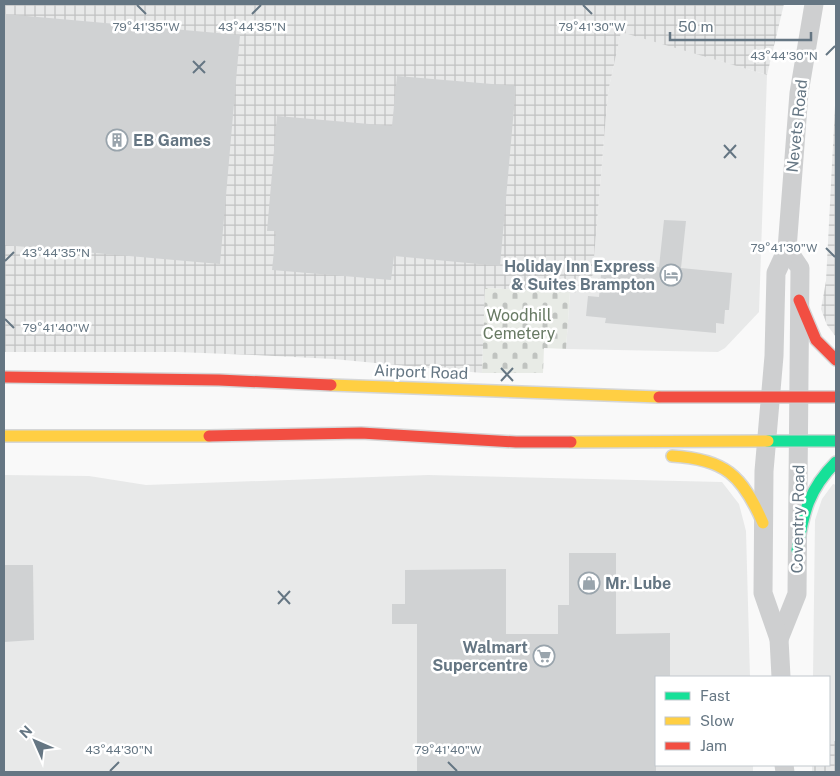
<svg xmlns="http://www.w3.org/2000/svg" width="840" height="776" viewBox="0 0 840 776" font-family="'Public Sans',sans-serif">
<defs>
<pattern id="industrial-grid" width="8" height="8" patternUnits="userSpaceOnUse" patternTransform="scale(1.25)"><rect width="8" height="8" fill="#e8e9e9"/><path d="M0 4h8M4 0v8" fill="none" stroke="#c0c1c2"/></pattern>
<pattern id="cemetery-stones" width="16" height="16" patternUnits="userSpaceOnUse" patternTransform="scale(1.25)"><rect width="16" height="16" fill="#e8ebe6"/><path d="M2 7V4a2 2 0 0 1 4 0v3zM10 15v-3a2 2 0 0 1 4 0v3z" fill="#c0c3c0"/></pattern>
</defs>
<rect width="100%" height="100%" fill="#f9f9f9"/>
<g fill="#e8e9e9">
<path d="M621 31 767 75 759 312 725 348 718 352 566 349 570 292H591L608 92Z"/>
<path d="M4 475 89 476 146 485 428 475 722 482 739 504 746 531 750 677H656V765H753V772H4Z"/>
<path d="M833 484 836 485V741H829V677H813L815 520 822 499Z"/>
</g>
<g fill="url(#industrial-grid)">
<path d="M4 4H784L767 75 621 32 608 92 591 293 485 288 482 373 333 359 253 355 178 352H4Z"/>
<path d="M836 86V337L827 325 821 309 826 281Z"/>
<path d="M829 741H836V772H812V765H829Z"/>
</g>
<path fill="url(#cemetery-stones)" d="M485 288 570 292 566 349 544 348 543 373H482Z"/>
<g fill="#d0d2d3">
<path d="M4 14 240 35 220 264 4 245Z"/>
<path d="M397 76 516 86 500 266 394 256 391 280 272 270 276 231H267L277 116 392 126Z"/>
<path d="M664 220 686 221 681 268 732 273 729 310H725L724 324 716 323V333L605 323 606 318 586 316 588 296 599 297 601 275H609L611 262 659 267Z"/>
<path d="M569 553H616V634L670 633V677H656V772H417V624H392V604H405V570L506 569V634H558V605H569Z"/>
<path d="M4 565H33L34 640 4 642Z"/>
</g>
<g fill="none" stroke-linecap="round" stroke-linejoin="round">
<g stroke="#d5d6d7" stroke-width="14">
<g id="fast">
<path d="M768 441H836"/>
<path d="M797 550C804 512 808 490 836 462"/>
</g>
</g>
<g stroke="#d5d6d7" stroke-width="14">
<g id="slow">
<path d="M331 385 659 397"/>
<path d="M4 436H209"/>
<path d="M571 442 768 441"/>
<path d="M672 456C725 459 742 475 763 523"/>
</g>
</g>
<g stroke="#d5d6d7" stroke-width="14">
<g id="jam">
<path d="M799 300 816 340 836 360"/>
<path d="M4 377 219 380 331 385"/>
<path d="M659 397H836"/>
<path d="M209 436 361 433 516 442H571"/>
</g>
</g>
<g stroke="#cecfd0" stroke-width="19">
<path d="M779 639 797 594 800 268 787 249"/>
<path d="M781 677 779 639 763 593 764 471 774 356 776 273 787 249 799 93 814 4"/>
<path d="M784 765 785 772"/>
</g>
<use href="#fast" stroke="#16e098" stroke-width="11"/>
<use href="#slow" stroke="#ffcf43" stroke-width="11"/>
<use href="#jam" stroke="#f24e42" stroke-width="11"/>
</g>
<path fill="none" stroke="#657683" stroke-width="2" d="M137 5 146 14M583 5 592 14M252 14 261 5M826 55 835 46M193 61 205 73M193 73 205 61M724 145 736 158M724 158 736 145M826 248 835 257M5 261 14 252M5 319 14 328M501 368 513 381M501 381 513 368M278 591 290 604M278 604 290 591M448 762 457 771M110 771 119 762"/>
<defs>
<g id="building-ring" transform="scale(1.125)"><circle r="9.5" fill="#fff" stroke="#99a4ac" stroke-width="1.5"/><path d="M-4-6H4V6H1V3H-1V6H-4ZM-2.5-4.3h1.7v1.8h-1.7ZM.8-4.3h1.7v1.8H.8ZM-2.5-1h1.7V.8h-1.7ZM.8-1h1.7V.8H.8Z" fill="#99a4ac"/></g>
<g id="hotel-ring" transform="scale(1.125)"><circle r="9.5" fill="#fff" stroke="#99a4ac" stroke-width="1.5"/><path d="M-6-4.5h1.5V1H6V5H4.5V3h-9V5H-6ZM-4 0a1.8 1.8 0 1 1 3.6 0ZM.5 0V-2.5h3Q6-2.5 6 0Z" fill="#99a4ac"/></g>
<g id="shop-ring" transform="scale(1.125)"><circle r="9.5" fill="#fff" stroke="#99a4ac" stroke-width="1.5"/><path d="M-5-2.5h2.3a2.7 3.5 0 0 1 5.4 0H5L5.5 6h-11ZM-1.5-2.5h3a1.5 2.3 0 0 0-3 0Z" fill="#99a4ac"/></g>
<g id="supermarket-ring" transform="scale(1.125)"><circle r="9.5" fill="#fff" stroke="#99a4ac" stroke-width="1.5"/><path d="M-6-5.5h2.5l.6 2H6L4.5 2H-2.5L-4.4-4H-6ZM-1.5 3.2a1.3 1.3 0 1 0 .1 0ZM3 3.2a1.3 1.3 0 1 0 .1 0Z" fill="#99a4ac"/></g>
</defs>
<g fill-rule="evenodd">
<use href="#building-ring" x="117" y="140"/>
<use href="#hotel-ring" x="671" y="275"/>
<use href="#shop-ring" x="589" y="583"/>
<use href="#supermarket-ring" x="544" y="656"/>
</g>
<g text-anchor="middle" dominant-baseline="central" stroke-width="5" stroke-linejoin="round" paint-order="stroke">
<g font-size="16" fill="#657683" stroke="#fff">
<text transform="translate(797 126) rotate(-84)">Nevets Road</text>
<text transform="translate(421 372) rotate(2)">Airport Road</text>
<text transform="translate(798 519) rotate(-89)">Coventry Road</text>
</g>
<g font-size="16" font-weight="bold" fill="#657683" stroke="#fff" text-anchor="start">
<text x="133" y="140">EB Games</text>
<text x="655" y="266" text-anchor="end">Holiday Inn Express<tspan x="655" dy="18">&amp; Suites Brampton</tspan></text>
<text x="605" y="583">Mr. Lube</text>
<text x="528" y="647" text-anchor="end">Walmart<tspan x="528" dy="18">Supercentre</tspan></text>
</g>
<g font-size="16" fill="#687a64" stroke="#fff">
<text x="519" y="315">Woodhill<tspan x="519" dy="18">Cemetery</tspan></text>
</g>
</g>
<g font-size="12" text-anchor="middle" fill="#657683" stroke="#fff" stroke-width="5" stroke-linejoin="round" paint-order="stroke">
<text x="146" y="31">79°41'35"W</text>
<text x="252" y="31">43°44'35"N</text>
<text x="592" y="31">79°41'30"W</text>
<text x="784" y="60">43°44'30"N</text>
<text x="784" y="252">79°41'30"W</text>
<text x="56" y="257">43°44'35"N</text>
<text x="56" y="332">79°41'40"W</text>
<text x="119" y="754">43°44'30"N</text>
<text x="448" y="754">79°41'40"W</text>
</g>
<rect width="840" height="776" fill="none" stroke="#657683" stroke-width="10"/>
<rect x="655" y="676" width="175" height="90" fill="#ffffff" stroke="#c1c8cd"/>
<rect x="665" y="692" width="25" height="8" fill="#16e098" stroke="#c1c8cd"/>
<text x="700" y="701" font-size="15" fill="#657683">Fast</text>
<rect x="665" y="717" width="25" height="8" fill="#ffcf43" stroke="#c1c8cd"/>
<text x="700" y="726" font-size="15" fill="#657683">Slow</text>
<rect x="665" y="742" width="25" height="8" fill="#f24e42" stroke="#c1c8cd"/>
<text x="700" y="751" font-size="15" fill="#657683">Jam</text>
<g transform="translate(35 741) rotate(315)" stroke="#ffffff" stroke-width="4" paint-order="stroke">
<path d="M0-4L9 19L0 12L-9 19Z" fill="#657683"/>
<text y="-8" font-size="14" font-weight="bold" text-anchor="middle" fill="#657683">N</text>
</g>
<path d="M670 32v8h141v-8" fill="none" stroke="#657683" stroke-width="2.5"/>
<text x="678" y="32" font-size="15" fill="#657683" stroke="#ffffff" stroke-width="4" paint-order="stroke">50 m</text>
</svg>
